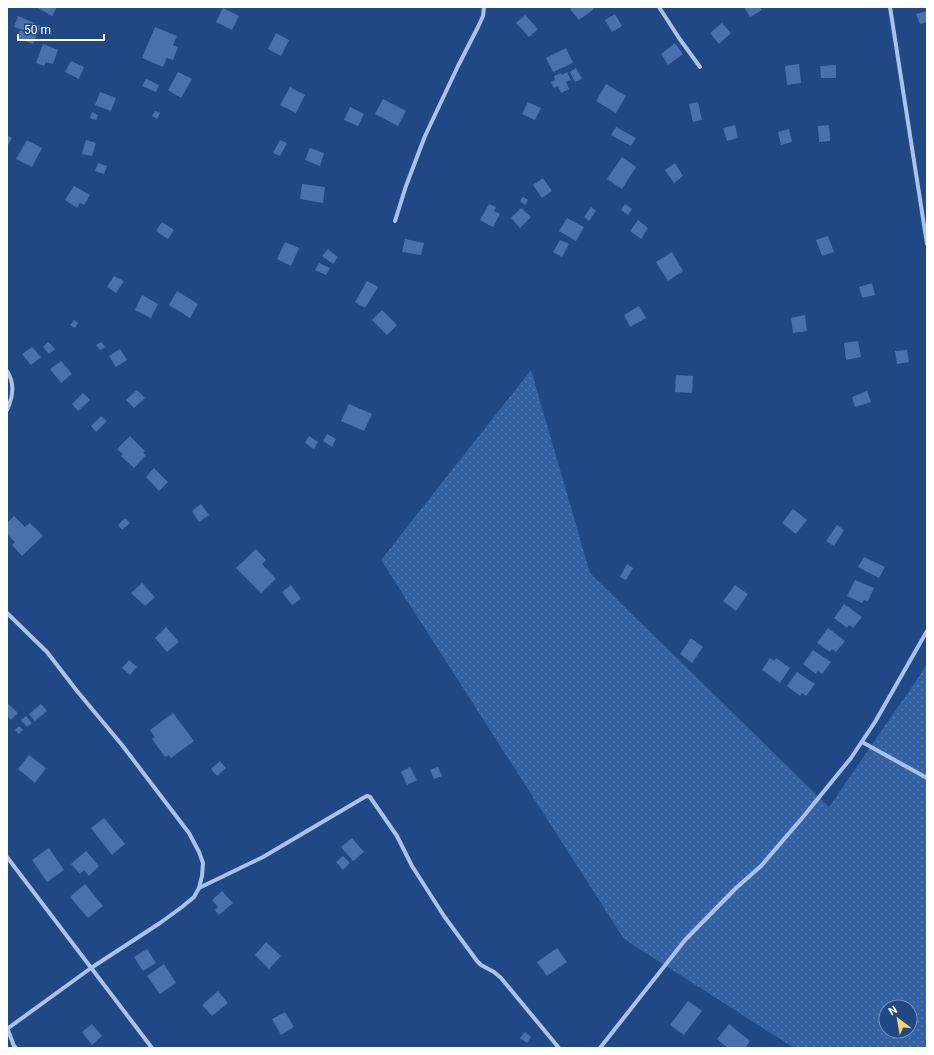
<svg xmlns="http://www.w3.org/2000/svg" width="934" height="1055" viewBox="0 0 934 1055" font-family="Roboto,sans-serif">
<defs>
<pattern id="grass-dots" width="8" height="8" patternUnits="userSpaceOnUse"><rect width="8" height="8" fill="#3361a2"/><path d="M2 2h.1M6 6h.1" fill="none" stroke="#5279b0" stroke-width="1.8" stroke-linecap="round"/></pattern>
</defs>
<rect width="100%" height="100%" fill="#1f4884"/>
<path fill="url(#grass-dots)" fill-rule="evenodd" d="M531 370 590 573 829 807 920 675 927 663V1048H794L624 939 381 560ZM886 1007H910V1031H886Z"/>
<g fill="#4871ad">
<path d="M36 7H57L52 16Z"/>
<path d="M573 7H593L594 9 579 20 570 9Z"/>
<path d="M744 7H760L762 10 750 17Z"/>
<path d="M223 8 239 16 232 30 216 22Z"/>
<path d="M927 11V22L920 24 916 14Z"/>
<path d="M615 14 622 26 612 32 605 20Z"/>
<path d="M525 15 538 29 529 37 516 23Z"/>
<path d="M18 16 35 23 31 33 14 27Z"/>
<path d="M722 23 731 33 719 44 710 33Z"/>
<path d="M36 25 41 26 33 44 17 38 20 30 31 35Z"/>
<path d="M155 27 177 36 173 45 178 47 173 60 167 58 163 67 142 58Z"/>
<path d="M276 33 289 40 281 56 268 49Z"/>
<path d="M675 43 683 54 668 65 661 54Z"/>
<path d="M43 44 58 50 53 64 46 62 44 66 36 63Z"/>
<path d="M566 48 573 63 553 72 546 58Z"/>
<path d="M71 61 84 67 79 79 65 72Z"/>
<path d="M799 64 801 83 787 85 785 66Z"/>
<path d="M836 65V78H821L820 66Z"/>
<path d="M576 68 582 79 575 82 570 72Z"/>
<path d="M178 72 192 79 181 98 168 90Z"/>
<path d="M567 72 571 80 566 82 569 89 561 93 558 86 554 88 551 82 555 80 554 76 561 73 562 75Z"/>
<path d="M146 79 159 85 156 92 142 86Z"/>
<path d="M606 84 626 96 616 113 596 101Z"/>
<path d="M290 87 305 95 296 113 280 105Z"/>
<path d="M100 92 116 98 111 111 95 105Z"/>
<path d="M383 99 406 111 398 126 375 114Z"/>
<path d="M528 102 541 108 535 120 522 114Z"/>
<path d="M698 102 702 120 693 122 689 104Z"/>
<path d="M350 107 364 114 358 126 344 120Z"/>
<path d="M155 111 160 113 157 119 152 116Z"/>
<path d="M92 112 98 115 96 120 90 118Z"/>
<path d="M735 125 738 138 727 141 723 128Z"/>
<path d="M829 125 830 141 819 142 818 126Z"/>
<path d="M616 127 636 138 631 146 611 135Z"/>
<path d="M789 129 792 142 781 145 778 132Z"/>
<path d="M9 136 12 138 8 145 7 144V138Z"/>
<path d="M27 140 42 148 32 167 16 159Z"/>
<path d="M86 140 96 143 92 156 82 154Z"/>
<path d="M280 140 287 143 280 156 273 153Z"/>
<path d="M310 148 324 153 320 166 305 160Z"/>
<path d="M622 157 636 167 622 189 607 179Z"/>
<path d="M98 163 107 166 104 174 95 171Z"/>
<path d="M675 163 683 176 674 183 665 170Z"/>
<path d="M543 178 552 191 542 198 533 185Z"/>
<path d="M302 184 325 187 323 203 300 199Z"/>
<path d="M74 186 90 195 84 205 80 203 77 208 65 200Z"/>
<path d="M523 197 528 200 525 205 520 201Z"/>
<path d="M489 204 496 207 494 211 500 214 493 227 480 220Z"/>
<path d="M625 204 632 209 628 215 621 210Z"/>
<path d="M591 207 596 211 589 221 584 217Z"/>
<path d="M521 208 531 217 520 228 511 218Z"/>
<path d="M567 218 584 227 576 241 559 231Z"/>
<path d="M638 220 648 228 641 239 630 231Z"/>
<path d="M162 222 174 230 168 239 156 231Z"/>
<path d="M828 236 834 252 822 256 816 240Z"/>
<path d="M405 239 424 243 421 255 402 252Z"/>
<path d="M560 240 569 244 562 257 553 252Z"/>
<path d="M285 242 299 248 291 266 277 259Z"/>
<path d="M328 249 338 257 333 264 322 256Z"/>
<path d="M672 252 683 271 668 281 656 262Z"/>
<path d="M319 263 330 268 326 275 315 270Z"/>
<path d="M114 276 124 281 116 293 107 287Z"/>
<path d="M367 281 378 287 365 308 355 302Z"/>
<path d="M872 283 875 295 862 298 859 287Z"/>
<path d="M177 291 198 304 190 318 169 305Z"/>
<path d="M142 295 158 304 151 318 135 310Z"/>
<path d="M639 306 646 318 630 327 624 315Z"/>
<path d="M382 310 397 325 387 335 372 320Z"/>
<path d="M805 315 807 331 793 333 791 318Z"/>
<path d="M74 320 78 323 75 328 70 325Z"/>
<path d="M858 341 861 357 846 360 844 343Z"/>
<path d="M48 342 55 349 49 354 43 347Z"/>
<path d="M101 342 105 347 100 350 96 345Z"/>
<path d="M32 347 41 357 31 365 22 354Z"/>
<path d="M120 349 127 360 116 367 109 356Z"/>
<path d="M907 350 909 362 897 364 895 351Z"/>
<path d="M61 361 72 374 61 383 50 369Z"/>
<path d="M676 375 693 376 692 393 675 392Z"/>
<path d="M137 390 145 398 134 408 126 400Z"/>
<path d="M867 391 871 402 855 407 852 397Z"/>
<path d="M83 393 90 400 78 411 72 404Z"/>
<path d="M349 404 372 414 364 431 341 421Z"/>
<path d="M101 416 107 421 96 432 91 426Z"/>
<path d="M327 434 336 439 332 447 323 441Z"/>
<path d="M130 436 145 451 143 453 146 455 134 468 121 456 123 454 117 449Z"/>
<path d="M309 436 318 442 314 449 305 443Z"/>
<path d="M154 468 168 482 159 491 146 477Z"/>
<path d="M201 504 209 515 199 522 192 511Z"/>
<path d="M793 509 807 520 796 534 782 523Z"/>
<path d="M14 516 25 527 30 523 43 536 22 556 12 545 15 542 7 534V523Z"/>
<path d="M125 518 130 523 122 530 118 525Z"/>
<path d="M837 525 844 530 834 546 826 541Z"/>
<path d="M256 549 266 560 262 564 276 579 261 593 236 568Z"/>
<path d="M864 557 885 567 879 578 858 567Z"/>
<path d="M627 564 633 568 626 580 620 577Z"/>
<path d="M855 580 874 588 868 601 864 600 862 603 847 596Z"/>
<path d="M142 583 155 597 145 606 131 593Z"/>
<path d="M291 585 301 599 292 605 282 592Z"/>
<path d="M735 585 748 594 736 611 723 601Z"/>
<path d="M844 604 862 617 853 628 849 625 847 628 834 618Z"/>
<path d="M166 627 179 642 167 652 155 638Z"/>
<path d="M828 628 845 641 836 652 832 649 830 652 817 643Z"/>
<path d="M691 638 703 647 692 663 680 654Z"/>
<path d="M813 650 831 662 822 674 818 671 816 674 803 664Z"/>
<path d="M770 658 774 661 776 658 790 668 780 683 762 670Z"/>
<path d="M129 660 137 667 130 675 122 668Z"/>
<path d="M797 672 815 684 806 696 802 693 800 696 787 686Z"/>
<path d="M8 704 18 713 11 720 7 716V705Z"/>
<path d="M41 704 47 711 35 721 29 714Z"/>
<path d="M173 713 194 741 171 758 169 755 165 757 152 739 155 737 150 730Z"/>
<path d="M26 716 32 723 27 727 21 720Z"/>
<path d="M19 726 23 730 19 734 15 730Z"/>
<path d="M29 755 46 768 35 783 18 769Z"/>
<path d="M220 761 226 768 217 776 211 769Z"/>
<path d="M410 767 417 780 407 785 401 772Z"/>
<path d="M438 767 442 776 434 779 430 770Z"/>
<path d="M104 818 125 844 112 855 91 828Z"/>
<path d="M352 838 364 852 353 861 341 847Z"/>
<path d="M49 848 64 870 47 882 32 860Z"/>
<path d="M86 851 99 866 89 876 84 870 80 874 71 864Z"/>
<path d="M343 856 350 863 343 870 336 862Z"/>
<path d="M85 884 103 906 88 918 70 897Z"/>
<path d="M222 891 233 903 219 915 215 910 218 907 212 900Z"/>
<path d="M266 942 281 956 269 969 255 955Z"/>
<path d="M557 948 567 962 547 976 537 962Z"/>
<path d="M147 949 156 963 143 971 134 957Z"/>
<path d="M164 964 176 983 160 994 147 976Z"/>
<path d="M218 991 228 1003 212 1016 202 1005Z"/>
<path d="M688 1001 702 1011 684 1035 670 1025Z"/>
<path d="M285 1012 294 1027 281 1035 272 1019Z"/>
<path d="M92 1024 102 1036 92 1045 82 1032Z"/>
<path d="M729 1024 750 1041 745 1048H726L727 1047 717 1039Z"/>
<path d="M525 1032 531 1037 527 1043 520 1038Z"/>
</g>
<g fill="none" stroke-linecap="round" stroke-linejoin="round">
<g stroke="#a7c3e9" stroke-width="4">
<path d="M659 7 679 38 700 67"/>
<path d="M890 7 927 244"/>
<path d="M395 221 406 186 425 136 458 66 478 27 483 16 484 7"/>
<path d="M7 371C15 383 13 397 7 410"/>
<path d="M7 613 47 652 77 691 122 745 189 833 199 852 203 863 202 876 199 888 194 897 182 907 160 923 91 968 7 1029"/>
<path d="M862 742 927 778"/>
<path d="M7 857 152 1048"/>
<path d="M199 888 263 857 363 798 367 796 370 797 397 836 412 866 444 916 477 961 481 965 494 972 501 978 559 1048"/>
<path d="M8 1030 14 1046 16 1048"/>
<path d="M600 1048 685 940 736 888 761 866 803 817 851 758 875 722 927 631"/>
</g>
</g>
<rect width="934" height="1055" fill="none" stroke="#ffffff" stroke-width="16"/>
<g transform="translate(898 1019) rotate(329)"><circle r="19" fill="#1f4884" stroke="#7991b5"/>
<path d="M0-3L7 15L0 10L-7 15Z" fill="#f7d367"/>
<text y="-6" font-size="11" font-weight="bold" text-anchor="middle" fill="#ffffff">N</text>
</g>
<path d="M18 34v6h86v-6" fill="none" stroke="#ffffff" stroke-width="2"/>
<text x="24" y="34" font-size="12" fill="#ffffff" stroke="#1f4884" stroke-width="3" paint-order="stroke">50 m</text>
</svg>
